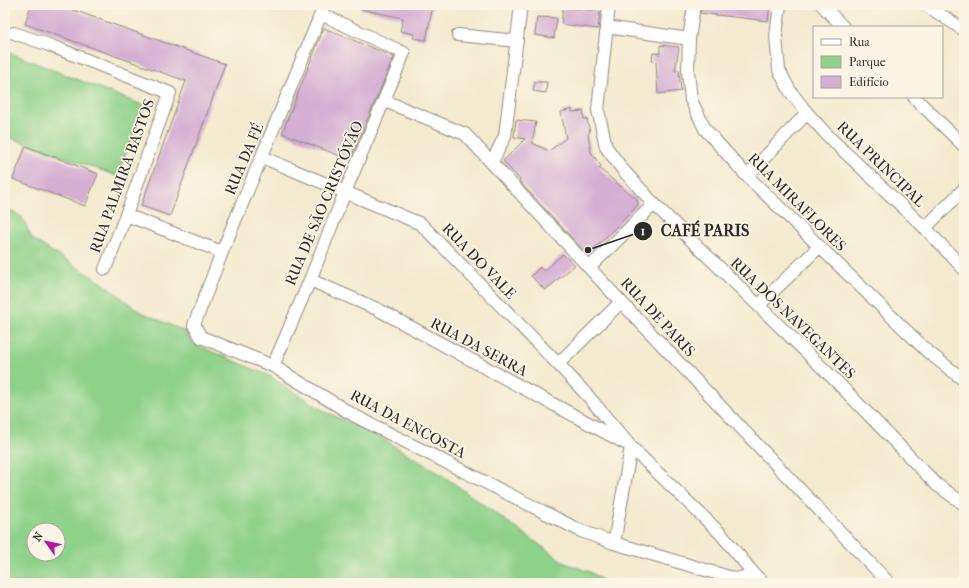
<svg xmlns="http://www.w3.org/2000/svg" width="969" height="588" viewBox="0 0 969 588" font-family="'IM FELL French Canon',serif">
<rect width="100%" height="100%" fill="#fcf5e5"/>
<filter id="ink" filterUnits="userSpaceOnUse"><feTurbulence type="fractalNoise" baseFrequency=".025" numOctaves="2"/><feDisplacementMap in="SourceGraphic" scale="8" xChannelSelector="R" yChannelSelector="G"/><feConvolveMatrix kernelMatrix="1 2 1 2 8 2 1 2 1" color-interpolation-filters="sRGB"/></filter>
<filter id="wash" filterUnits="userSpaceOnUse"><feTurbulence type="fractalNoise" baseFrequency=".012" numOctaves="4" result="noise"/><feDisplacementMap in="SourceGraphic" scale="16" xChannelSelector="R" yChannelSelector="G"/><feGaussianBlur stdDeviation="0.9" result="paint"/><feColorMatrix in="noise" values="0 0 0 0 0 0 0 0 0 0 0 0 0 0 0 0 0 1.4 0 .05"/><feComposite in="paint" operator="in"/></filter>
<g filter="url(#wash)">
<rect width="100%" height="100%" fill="#f4ead0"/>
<g fill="#8ed189" stroke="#5c7e5a" fill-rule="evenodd">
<path d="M5 51 145 106 117 176 5 136Z"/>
<path d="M5 208 22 217 32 239 104 284 139 311 184 331 194 344 270 376 283 385 326 412 378 436 442 475 565 563 590 572 607 583H5ZM34 530H58V554H34Z"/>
</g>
<g id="blocks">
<g fill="#d4aed3">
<path d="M31 5H59L225 64 170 216 141 206 186 81 25 24Z"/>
<path d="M361 5H433L426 40 413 38 414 34 400 31 403 18 360 9Z"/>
<path d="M701 5H770L768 21 700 13Z"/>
<path d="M563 6 600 12 598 29 561 24Z"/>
<path d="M537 17 557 18 554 38 535 35Z"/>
<path d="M324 28 394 57 350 160 282 133Z"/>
<path d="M660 45 679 47 675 71 679 70 681 91 658 94 656 62 652 61 653 53 660 54Z"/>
<path d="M535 82H547L546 93 533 91Z"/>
<path d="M572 109V112L583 111 584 119H587L590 132 588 134 591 152 601 166 599 168 626 191 637 199 638 205 588 255 519 181 520 180 503 161 525 139 514 137 516 120 536 122 532 143 549 151 566 138 561 112Z"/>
<path d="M26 146 98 174 85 206 13 179Z"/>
<path d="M563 254 575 265 545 290 531 276 540 267 544 271Z"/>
</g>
</g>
</g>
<g filter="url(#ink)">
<use href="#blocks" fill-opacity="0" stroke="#908a7e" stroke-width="1"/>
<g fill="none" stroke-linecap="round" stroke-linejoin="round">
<g stroke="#908a7e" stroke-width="14">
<g id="minor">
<path d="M323 5 321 14 222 252 194 325 201 337 273 366 355 416 581 531 614 543"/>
<path d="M609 5 598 110 606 147 623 170 654 204 837 382 937 485 964 504"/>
<path d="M694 5 689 39 688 71 691 100 705 129 747 176 928 352 964 380"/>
<path d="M780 5 776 36 779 70 790 91 807 113 830 138 925 228 964 269"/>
<path d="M822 5 843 27"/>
<path d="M926 5 964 30"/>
<path d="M606 27 689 39"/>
<path d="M14 33 49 45 170 93 126 215 105 269"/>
<path d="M458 35 517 41"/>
<path d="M914 97 964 146"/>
<path d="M385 101 465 134 621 302 889 583"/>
<path d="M262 157 421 224 558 364 588 396 631 447"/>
<path d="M492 162 505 136 521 5"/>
<path d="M747 176 807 113"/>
<path d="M126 215 222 252"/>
<path d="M925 228 964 189"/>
<path d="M590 267 654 204"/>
<path d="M310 280 377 309 625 443"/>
<path d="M759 305 819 247"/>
<path d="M558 364 621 302"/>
<path d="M273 366 310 280 345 192 404 53 321 14"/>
<path d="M754 574 736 579 614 543 631 447 721 534 754 574 763 583"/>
</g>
</g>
<use href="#minor" stroke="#fff" stroke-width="12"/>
</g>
</g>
<g text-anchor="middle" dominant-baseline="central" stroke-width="3.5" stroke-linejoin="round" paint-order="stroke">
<g font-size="15" fill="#2b2b2b" stroke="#fcf5e5">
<text transform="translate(244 159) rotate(-67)">RUA DA FÉ</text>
<text transform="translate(881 164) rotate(44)">RUA PRINCIPAL</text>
<text transform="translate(122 176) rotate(-70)">RUA PALMIRA BASTOS</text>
<text transform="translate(797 202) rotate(45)">RUA MIRAFLORES</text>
<text transform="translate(324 203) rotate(-67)">RUA DE SÃO CRISTÓVÃO</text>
<text transform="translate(479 261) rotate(46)">RUA DO VALE</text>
<text transform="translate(658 317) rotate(47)">RUA DE PARIS</text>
<text transform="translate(793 318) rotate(44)">RUA DOS NAVEGANTES</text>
<text transform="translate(479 347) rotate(28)">RUA DA SERRA</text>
<text transform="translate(408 424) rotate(28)">RUA DA ENCOSTA</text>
</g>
</g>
<path fill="none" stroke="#2b2b2b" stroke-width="1.5" d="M588 250L643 231"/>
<g fill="#2b2b2b" stroke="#fcf5e5" stroke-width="1.5">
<circle cx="588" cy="250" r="4"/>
<circle cx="643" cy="231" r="10"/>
</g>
<g font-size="12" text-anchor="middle" font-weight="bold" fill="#fff">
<text x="643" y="235">1</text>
</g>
<g font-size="16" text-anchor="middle" font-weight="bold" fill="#2b2b2b" stroke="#fcf5e5" stroke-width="3.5" stroke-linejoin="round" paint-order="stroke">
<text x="705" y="236">CAFÉ PARIS</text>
</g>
<rect width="969" height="588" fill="none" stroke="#fcf5e5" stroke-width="20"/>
<rect x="813" y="26" width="130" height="72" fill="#fcf5e5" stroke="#a8a49b"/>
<rect x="821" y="39" width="20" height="6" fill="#ffffff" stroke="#a8a49b"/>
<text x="849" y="46" font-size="12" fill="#2b2b2b">Rua</text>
<rect x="821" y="56" width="20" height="12" fill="#8ed189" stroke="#a8a49b"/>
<text x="849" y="66" font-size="12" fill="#2b2b2b">Parque</text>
<rect x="821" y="76" width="20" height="12" fill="#d4aed3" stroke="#a8a49b"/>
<text x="849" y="86" font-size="12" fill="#2b2b2b">Edifício</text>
<g transform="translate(46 542) rotate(303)"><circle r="19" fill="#fcf5e5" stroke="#a8a49b"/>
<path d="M0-3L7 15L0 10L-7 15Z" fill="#b5179e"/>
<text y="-6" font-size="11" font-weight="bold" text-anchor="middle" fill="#2b2b2b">N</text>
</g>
</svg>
